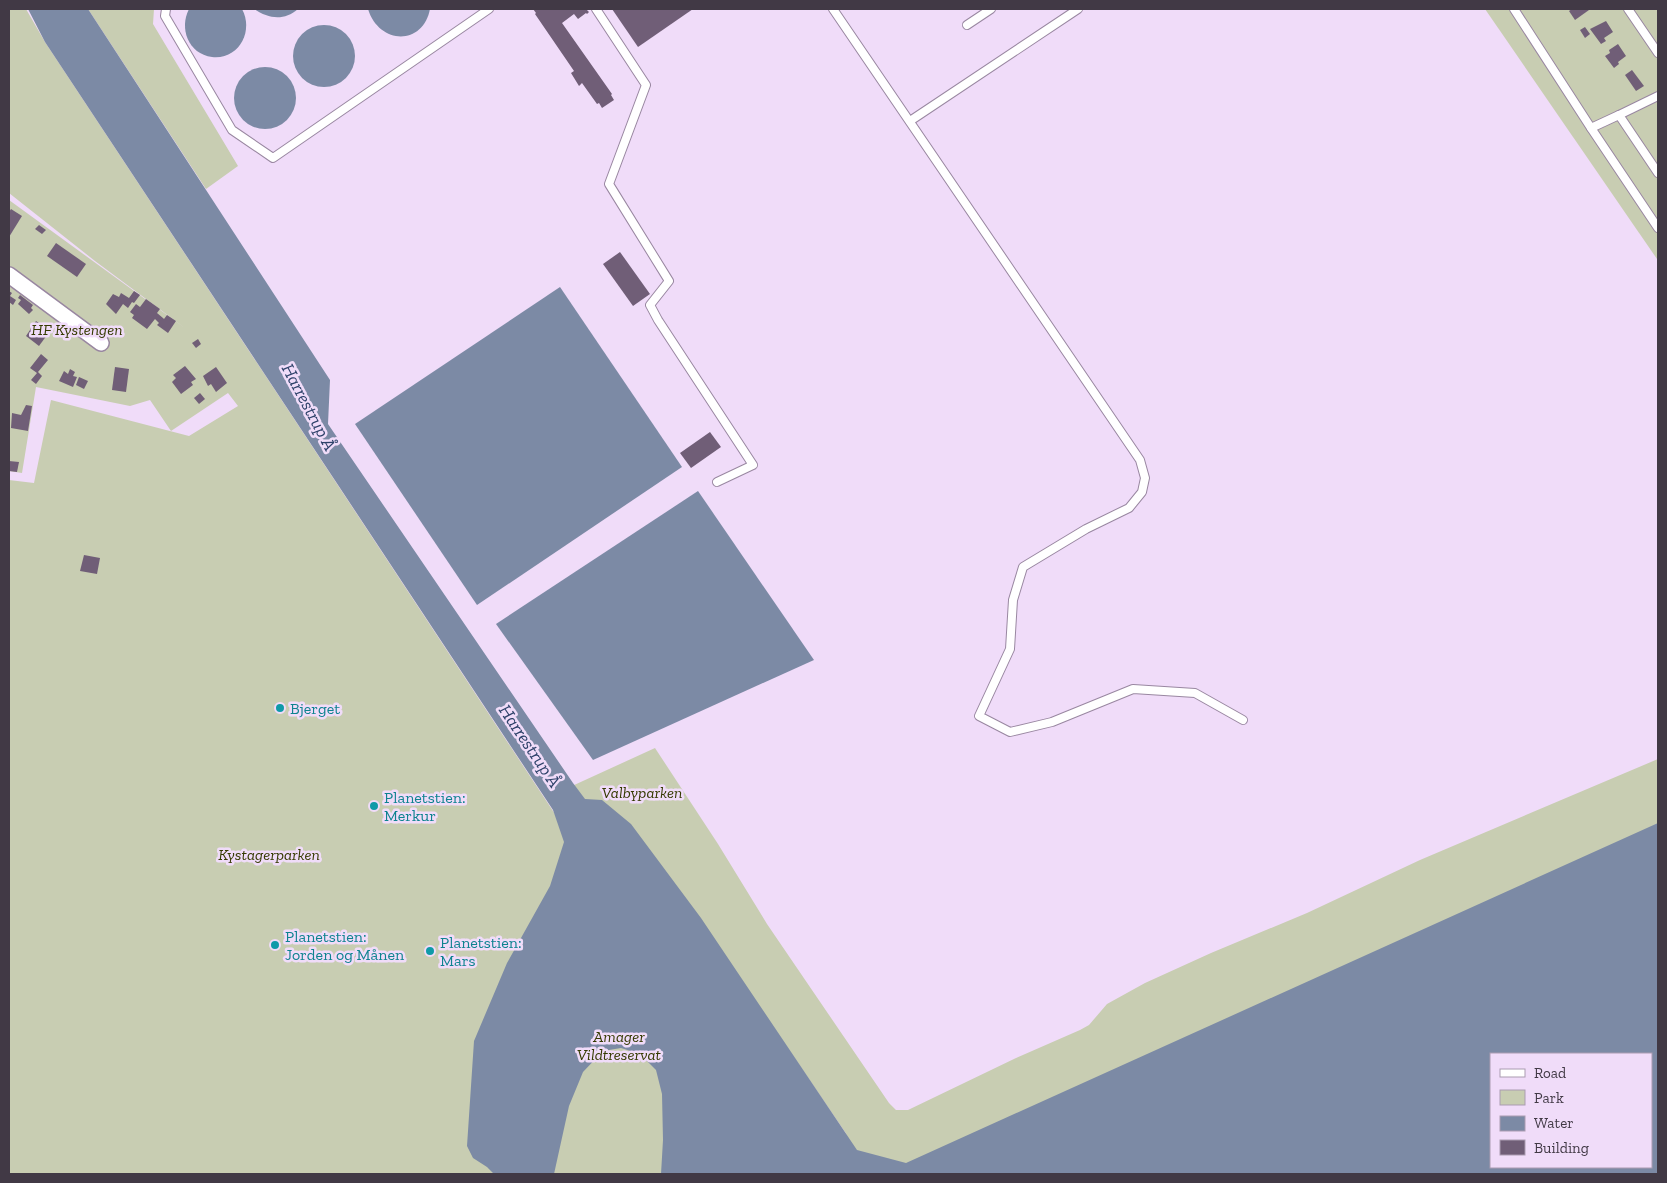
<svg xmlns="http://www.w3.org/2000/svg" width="1667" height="1183" viewBox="0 0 1667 1183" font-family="'Zilla Slab',serif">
<rect width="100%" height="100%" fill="#f0dcf9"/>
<g fill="#c8cdb2" fill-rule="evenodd">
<path d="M9 9H26L45 42 555 814 847 1135 723 953 572 786 655 748 718 844 767 924 889 1103 896 1110H908L1016 1058 1080 1030 1089 1025 1107 1004 1145 983 1211 953 1307 913 1420 860 1658 759V1174H9V480L34 483 51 400 189 436 238 406 228 393 171 431 150 400 130 406 36 387 22 473 9 471V200L185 328 95 261 9 193ZM1491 1054H1651V1167H1491Z"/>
<path d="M88 9H154L153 24 238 166 206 189Z"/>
<path d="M1485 9H1658V258L1657 259Z"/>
</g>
<g fill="#7c8aa5" fill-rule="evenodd">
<path d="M28 9H88L330 380 328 424 573 783 585 799 602 800 631 824 701 918 857 1150 906 1163 1658 823V1174H661L663 1140 662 1094 656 1070 640 1054 621 1048 603 1051 583 1072 569 1106 554 1174H494L487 1167 473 1158 467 1146 474 1041 507 963 550 886 564 842 553 810 45 42ZM1491 1054H1651V1167H1491Z"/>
<path d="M189 9H242C254 31 239 60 212 57 188 54 179 28 189 9Z"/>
<path d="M254 9H298C284 21 269 19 254 9Z"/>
<path d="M368 9H430C423 46 379 45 368 9Z"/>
<circle cx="324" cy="56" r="31"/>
<circle cx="265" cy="98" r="31"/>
<path d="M560 287 682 467 477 605 355 424Z"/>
<path d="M698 491 814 660 593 760 496 624Z"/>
</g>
<g fill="#705e77">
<path d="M533 9H586L589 12 587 14 586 13 578 19 574 14 562 23 612 94 611 95 614 100 602 108 599 103 597 104 582 83 579 86 571 73 574 71 535 14 536 13Z"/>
<path d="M612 9H693L638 47Z"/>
<path d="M1572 9H1588L1589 10 1575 20 1569 11Z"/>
<path d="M1606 21 1613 32 1604 38 1606 41 1601 44 1590 29Z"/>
<path d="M1585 27 1590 34 1585 38 1580 30Z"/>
<path d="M1618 44 1626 56 1618 62 1619 64 1614 68 1605 56 1610 53 1609 50Z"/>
<path d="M1632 70 1644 86 1636 91 1625 75Z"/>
<path d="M11 209 22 216 9 237V212Z"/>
<path d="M39 225 46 230 42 234 35 229Z"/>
<path d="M56 243 86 264 77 277 47 256Z"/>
<path d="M620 252 650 294 633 306 603 264Z"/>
<path d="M9 291 12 293 10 296 16 300 13 305 9 302Z"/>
<path d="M134 291 140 295 134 303 132 302 128 308 123 304 116 314 106 304 113 294 119 297 121 293 129 298Z"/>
<path d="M20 295 33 305 31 308 33 310 29 314 18 304 21 300 18 298Z"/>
<path d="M146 299 160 309 157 313 163 318 164 319 167 315 176 321 168 333 157 325 159 323 155 319 147 329 132 318 134 315 130 312 136 304 140 307Z"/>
<path d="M36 321 50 331 39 346 26 336Z"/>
<path d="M198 339 201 344 196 348 192 343Z"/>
<path d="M41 354 48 360 38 372 42 376 36 384 31 380 37 373 30 368Z"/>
<path d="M185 366 196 379 191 382 193 385 181 394 172 382 176 378 173 375Z"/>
<path d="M115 367 129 369 126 392 112 390Z"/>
<path d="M216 367 227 383 216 392 211 384 208 386 203 376Z"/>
<path d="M70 369 75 372 73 376 77 377 73 387 59 381 64 371 68 374Z"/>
<path d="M79 377 88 381 84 389 76 385Z"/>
<path d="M200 393 205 399 199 404 194 398Z"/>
<path d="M26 405 32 406 28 431 11 428 12 413 21 415Z"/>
<path d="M710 432 721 447 691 468 680 453Z"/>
<path d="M9 461 19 462 17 472 9 471Z"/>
<path d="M84 555 100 558 97 574 80 571Z"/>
</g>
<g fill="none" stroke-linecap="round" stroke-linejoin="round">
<g stroke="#9987a1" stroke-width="10">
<g id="service">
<path d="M166 9 165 16 232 130 273 158 489 9"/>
<path d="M596 9 646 85 609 184 669 281 650 305 658 320 753 465 717 482"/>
<path d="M833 9 1140 460 1145 478 1142 492 1129 508 1086 529 1023 567 1013 600 1010 649 979 716 1010 732 1052 722 1133 689 1195 693 1243 720"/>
<path d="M1514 9 1591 128 1658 228"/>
<path d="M1628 9 1658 53"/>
<path d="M967 25 991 9"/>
<path d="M1619 115 1658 96"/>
<path d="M910 121 1078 9"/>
<path d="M1591 128 1619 115 1658 173"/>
</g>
</g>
<g stroke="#9987a1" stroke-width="18">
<path id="minor" d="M9 275 101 343"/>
</g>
<use href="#service" stroke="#fff" stroke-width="8"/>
<use href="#minor" stroke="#fff" stroke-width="15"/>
</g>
<g fill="#0f9aa8" stroke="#f0dcf9" stroke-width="2">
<circle cx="280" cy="708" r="5"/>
<circle cx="374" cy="806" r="5"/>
<circle cx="275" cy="945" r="5"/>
<circle cx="430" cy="951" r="5"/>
</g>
<g text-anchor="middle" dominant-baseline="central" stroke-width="5" stroke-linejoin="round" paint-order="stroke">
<g font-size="16" font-style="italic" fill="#353a01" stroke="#f0dcf9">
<text x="77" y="329">HF Kystengen</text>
<text x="642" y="792">Valbyparken</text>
<text x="269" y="854">Kystagerparken</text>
<text x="619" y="1036">Amager<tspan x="619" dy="18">Vildtreservat</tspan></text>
</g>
<g font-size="16" fill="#0d838f" stroke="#f0dcf9" text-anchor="start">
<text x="290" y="708">Bjerget</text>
<text x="384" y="797">Planetstien:<tspan x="384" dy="18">Merkur</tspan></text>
<text x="285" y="936">Planetstien:<tspan x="285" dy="18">Jorden og Månen</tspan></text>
<text x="440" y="942">Planetstien:<tspan x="440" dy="18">Mars</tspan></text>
</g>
<g font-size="18" font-style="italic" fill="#2d4169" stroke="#f0dcf9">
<text transform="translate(309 407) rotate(62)">Harrestrup Å</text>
<text transform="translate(530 746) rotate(56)">Harrestrup Å</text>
</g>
</g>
<rect width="1667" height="1183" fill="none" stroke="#413945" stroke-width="20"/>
<rect x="1490" y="1053" width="162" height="115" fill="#f0dcf9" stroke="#aa9bb1"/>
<rect x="1500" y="1069" width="25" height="8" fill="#ffffff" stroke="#aa9bb1"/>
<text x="1534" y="1078" font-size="15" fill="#413945">Road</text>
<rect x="1500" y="1090" width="25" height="15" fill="#c8cdb2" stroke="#aa9bb1"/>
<text x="1534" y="1103" font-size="15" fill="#413945">Park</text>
<rect x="1500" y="1116" width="25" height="15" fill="#7c8aa5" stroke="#aa9bb1"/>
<text x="1534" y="1128" font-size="15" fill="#413945">Water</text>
<rect x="1500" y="1140" width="25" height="15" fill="#705e77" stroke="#aa9bb1"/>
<text x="1534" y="1153" font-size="15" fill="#413945">Building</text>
</svg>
